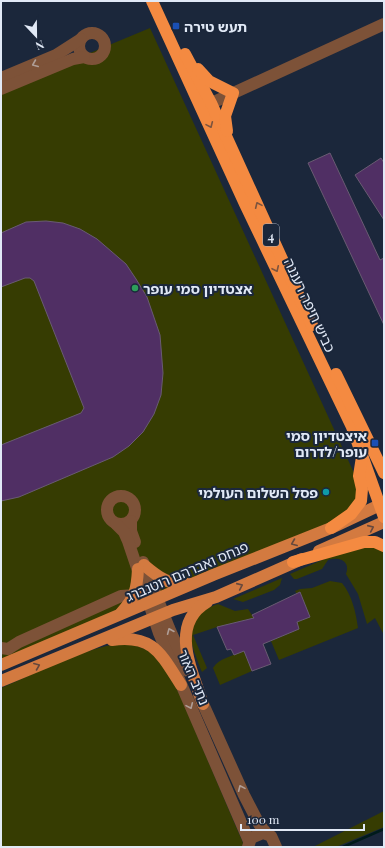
<svg xmlns="http://www.w3.org/2000/svg" width="385" height="848" viewBox="0 0 385 848" font-family="'Playfair Display','Noto Sans Hebrew',serif">
<rect width="100%" height="100%" fill="#1b273b"/>
<g fill="#363c02">
<path d="M150 28 360 486 351 514 1 660V90Z"/>
<path d="M366 545 384 549V635L375 618 367 624 358 594 346 574C351 561 339 556 328 560L322 569 297 579H294L290 574 327 558Z"/>
<path d="M282 578 280 585 274 590 243 602 233 599Z"/>
<path d="M330 581 342 583C352 595 356 613 358 628L279 660 271 641 299 629 297 622 310 617 300 592 297 594 295 591 300 589 312 588Z"/>
<path d="M218 604 235 611 248 609 254 618 217 627 193 635 207 668 202 672C191 642 177 618 218 604Z"/>
<path d="M128 642 154 653 176 686 243 843 242 847H1V688C42 671 84 647 128 642Z"/>
<path d="M244 651 252 671 220 685 213 668C219 658 233 656 244 651Z"/>
<path d="M384 811V827L336 847H313Z"/>
</g>
<g fill="none" stroke-linecap="round" stroke-linejoin="round">
<path stroke="#001b1b" stroke-width="2.5" d="M343 847 384 829"/>
</g>
<g fill="#502f64" stroke="#695b72">
<path d="M330 153 380 260 384 258V325L308 163Z"/>
<path d="M381 158 384 163V220L355 175Z"/>
<path d="M46 221 63 223 80 229 97 239 126 264 136 279 147 297 160 335 163 373 161 395 154 414 143 432 129 446 113 457 19 497 1 501V445L81 413 84 408 34 281 30 278H25L1 287V233L26 222Z"/>
<path d="M300 592 310 617 297 622 299 629 263 644 271 664 252 671 244 651 234 655 231 649 227 650 217 627 254 618 252 615Z"/>
</g>
<g fill="none" stroke-linecap="round" stroke-linejoin="round">
<g stroke="#7d5238" stroke-width="12">
<circle cx="92" cy="46" r="13"/>
<path d="M1 78 56 55 81 39"/>
<path d="M1 89 73 59 84 57"/>
<path d="M203 107 384 24"/>
<circle cx="121" cy="510" r="14"/>
<path d="M131 521V531L135 542"/>
<path d="M116 524 124 532 128 541 159 633 249 841"/>
<path d="M143 562 169 628 188 671"/>
<path d="M1 648 8 649 19 642 121 596 135 595"/>
<path d="M199 695 244 795 259 824 267 834"/>
<path d="M248 847 251 838 263 833 271 836 276 847"/>
</g>
<g stroke="#d37a40" stroke-width="12">
<path d="M319 551 384 522"/>
<path d="M144 565C158 577 170 586 189 584"/>
<path d="M121 613C135 598 137 589 138 569"/>
<path d="M112 640C153 634 161 654 181 685"/>
<path d="M1 665 213 575 331 528 384 503"/>
<path d="M1 681 173 610 216 597 302 559"/>
<path d="M203 704C193 672 168 625 207 602"/>
</g>
<g stroke="#f48a41" stroke-width="12">
<path d="M152 1 245 204 352 427 384 517"/>
<path d="M185 54 211 103 312 325"/>
<path d="M198 69 209 81 233 93 225 116 227 131"/>
<path d="M336 374 384 473"/>
<path d="M331 528 351 514 361 501 362 489 359 476 362 457"/>
<path d="M293 562 364 542H375L384 546"/>
</g>
</g>
<defs><path id="oneway-chevron" d="M-2-3.5L2.5 0L-2 3.5" fill="none" stroke-width="1.6" stroke-linecap="round" stroke-linejoin="round"/></defs>
<g stroke="#af9e97">
<use href="#oneway-chevron" transform="translate(35 64) rotate(157)"/>
<use href="#oneway-chevron" transform="translate(170 631) rotate(-113)"/>
<use href="#oneway-chevron" transform="translate(190 706) rotate(66)"/>
<use href="#oneway-chevron" transform="translate(241 788) rotate(-114)"/>
</g>
<g stroke="#7d543e">
<use href="#oneway-chevron" transform="translate(210 125) rotate(66)"/>
<use href="#oneway-chevron" transform="translate(258 205) rotate(-114)"/>
<use href="#oneway-chevron" transform="translate(276 269) rotate(65)"/>
</g>
<g stroke="#65483d">
<use href="#oneway-chevron" transform="translate(371 528) rotate(-24)"/>
<use href="#oneway-chevron" transform="translate(294 543) rotate(158)"/>
<use href="#oneway-chevron" transform="translate(240 586) rotate(-24)"/>
<use href="#oneway-chevron" transform="translate(37 666) rotate(-22)"/>
</g>
<g fill="#1a4fb4" stroke="#1b273b" stroke-width="1.5">
<rect x="172" y="22" width="8" height="8" rx="2"/>
<rect x="371" y="439" width="8" height="8" rx="2"/>
</g>
<circle fill="#2e9e5b" stroke="#1b273b" stroke-width="1.5" cx="135" cy="288" r="4"/>
<circle fill="#0f9aa8" stroke="#1b273b" stroke-width="1.5" cx="326" cy="492" r="4"/>
<g text-anchor="middle" dominant-baseline="central" stroke-width="4" stroke-linejoin="round" paint-order="stroke">
<rect fill="#1b273b" stroke="#a6afbe" stroke-width="1" x="263" y="224" width="16" height="22" rx="3"/>
<g font-size="13" font-weight="bold" fill="#e1e9f6">
<text x="271" y="235">4</text>
</g>
<g font-size="14" font-weight="bold" fill="#e1e9f6" stroke="#1b273b" text-anchor="start">
<text x="184" y="26">תעש טירה</text>
<text x="143" y="288">אצטדיון סמי עופר</text>
<text x="367" y="435" text-anchor="end">איצטדיון סמי<tspan x="367" dy="16">עופר/לדרום</tspan></text>
<text x="318" y="492" text-anchor="end">פסל השלום העולמי</text>
</g>
<g font-size="14" fill="#e1e9f6" stroke="#1b273b">
<text transform="translate(310 305) rotate(65)">כביש חיפה רעננה</text>
<text transform="translate(187 571) rotate(-23)">פנחס ואברהם רוטנברג</text>
<text transform="translate(194 677) rotate(67)">נתיב האור</text>
</g>
</g>
<rect width="385" height="848" fill="none" stroke="#e1e9f6" stroke-width="4"/>
<g transform="translate(36 36) rotate(158)" stroke="#1b273b" stroke-width="3" paint-order="stroke">
<path d="M0-3L7 15L0 10L-7 15Z" fill="#e1e9f6"/>
<text y="-6" font-size="11" font-weight="bold" text-anchor="middle" fill="#e1e9f6">N</text>
</g>
<path d="M241 824v6h123v-6" fill="none" stroke="#e1e9f6" stroke-width="2"/>
<text x="247" y="824" font-size="12" fill="#e1e9f6" stroke="#1b273b" stroke-width="3" paint-order="stroke">100 m</text>
</svg>
